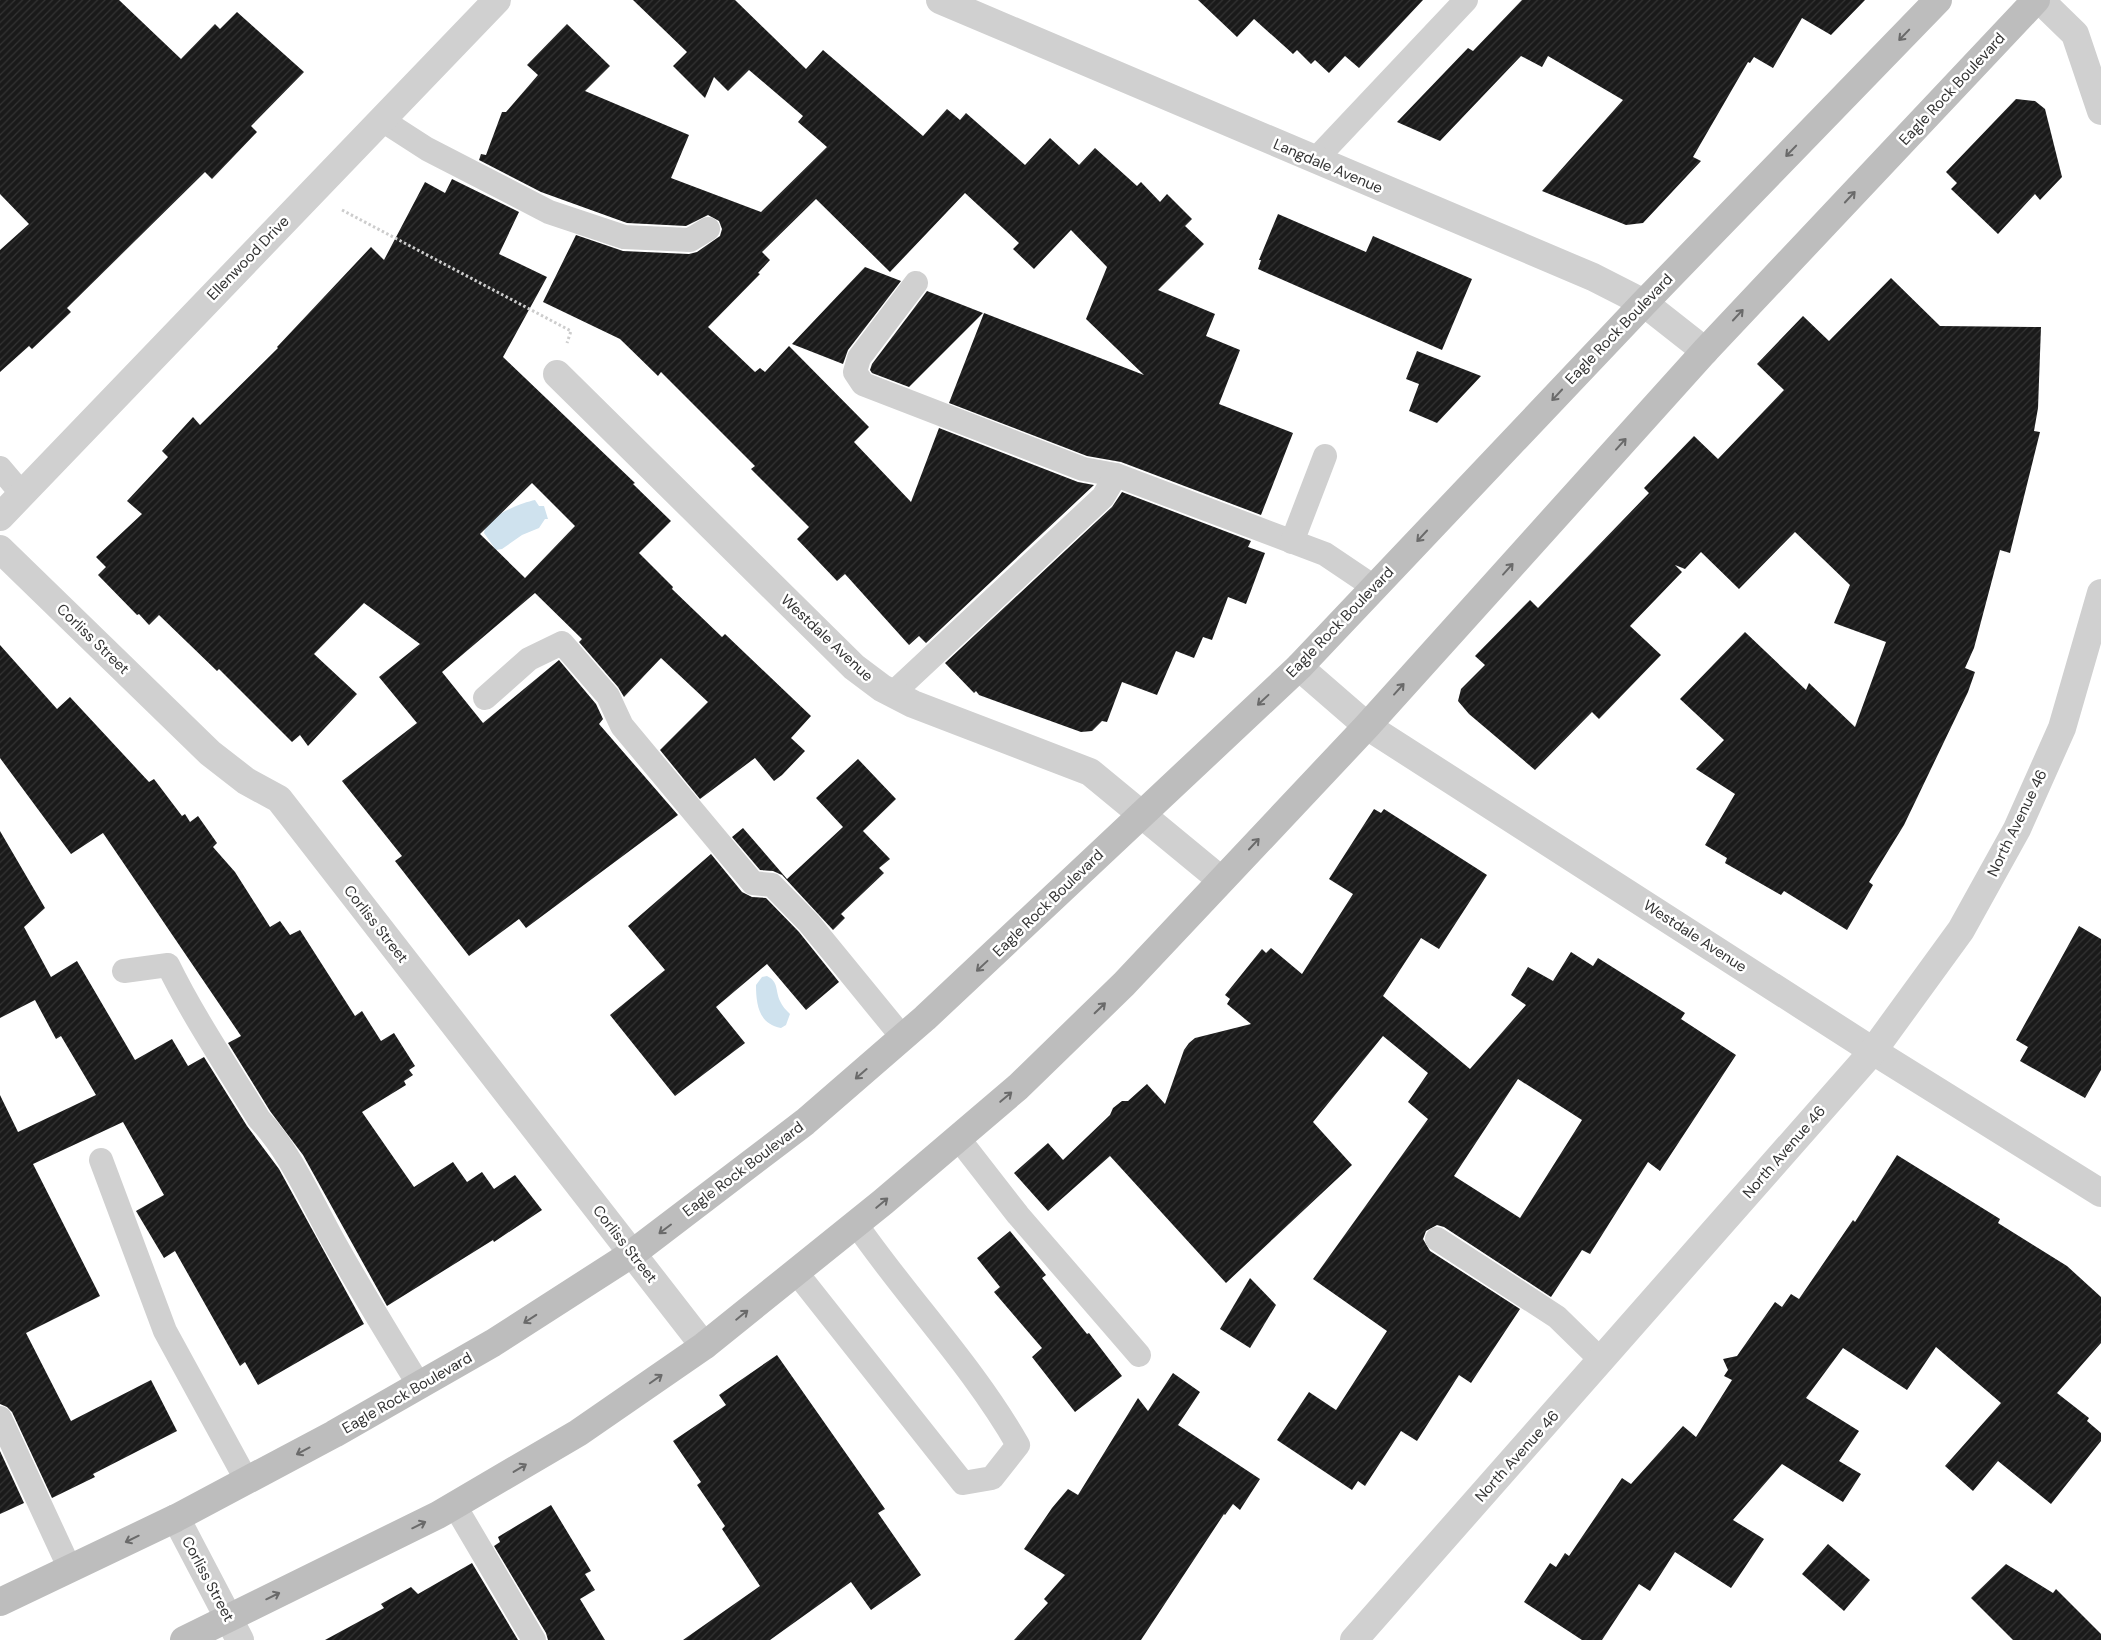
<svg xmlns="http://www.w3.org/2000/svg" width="2101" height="1640" viewBox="0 0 2101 1640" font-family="'DM Sans',sans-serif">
<defs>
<pattern id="building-hatch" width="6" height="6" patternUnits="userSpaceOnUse" patternTransform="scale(1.25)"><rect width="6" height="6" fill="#1a1a1a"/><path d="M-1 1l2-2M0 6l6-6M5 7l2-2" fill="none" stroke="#333"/></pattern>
</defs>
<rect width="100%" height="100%" fill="#fff"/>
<g fill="#cfe2ee">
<path d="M535 500 539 506H544L548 519H545L539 528 522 535 502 549 496 550 484 533C486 516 521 503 535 500Z"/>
<path d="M767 976C779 982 775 990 780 1001 782 1006 786 1010 790 1014L786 1025 781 1028C759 1024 756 1005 756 985L762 977Z"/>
</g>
<g fill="url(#building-hatch)" fill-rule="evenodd">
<path d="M0 0H119L181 59 215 24 220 29 237 12 304 72 251 126 257 132 212 179 205 172 67 308 71 312 32 349 29 346 0 372V250L29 224 0 194Z"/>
<path d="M633 0H735L806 69 823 50 923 136 947 109 960 120 966 113 1025 165 1050 138 1079 165 1095 148 1137 186 1141 182 1160 202 1167 194 1192 219 1185 226 1204 244 1158 290 1215 314 1206 336 1240 350 1219 404 1293 433 1261 515 1121 462 1087 456 949 403 984 313 1144 375 1086 319 1107 267 1071 230 1034 269 1013 249 1019 243 965 193 890 272 816 199 762 252 770 260 758 273 760 274 708 327 755 372 760 368 765 372 789 346 869 427 854 442 911 502 939 428 1078 482 1094 485 926 643 919 636 909 645 845 574 837 581 797 539 809 527 751 469 755 466 661 372 658 376 620 339 543 302 576 235 623 251 689 254 697 252 720 236 722 229 719 221 708 215 686 226 627 223 541 192 479 160 481 154 486 155 502 112H506L538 75 527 65 567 24 610 66 585 91 689 135 671 178 761 212 827 147 798 122 803 116 749 70 728 91 714 77 705 98 673 66 687 52Z"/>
<path d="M1198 0H1423L1359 68 1345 56 1329 73 1315 60 1311 64 1297 50 1293 54 1254 19 1237 37Z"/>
<path d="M1522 0H1865L1831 35 1802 18 1773 68 1754 57 1750 63 1748 62 1693 157 1701 161 1643 223 1626 225 1542 191 1623 100 1548 56 1542 67 1521 56 1440 141 1397 122 1468 48 1473 51Z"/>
<path d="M2016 99 2035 101 2045 109 2062 177 2040 200 2035 194 1998 234 1951 189 1957 183 1946 172Z"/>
<path d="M452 179 519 212 499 254 547 277 503 357 635 483 633 484 671 521 639 553 673 587 672 589 722 637 725 634 811 716 791 738 805 751 782 775 774 781 755 758 700 799 660 750 708 702 661 658 624 697 618 687 579 642 582 639 535 593 442 672 483 723 559 660 596 704 603 719 599 724 678 815 526 928 519 919 469 956 395 861 402 856 342 781 417 723 379 677 420 644 364 603 314 654 357 694 308 746 300 735 292 742 219 669 217 671 159 615 149 625 139 614 137 615 98 575 106 567 96 557 142 514 127 501 168 457 162 451 193 417 200 425 278 348 277 347 371 247 384 260 425 182 445 193ZM532 483 575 526 525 578 480 534Z"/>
<path d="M1278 214 1366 252 1373 236 1472 279 1442 350 1258 269 1261 260H1259Z"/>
<path d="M865 267 901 281 848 350 843 364 792 344Z"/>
<path d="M1891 278 1940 326 2041 327 2038 408 2034 431 2040 432 2010 553 2000 550 1974 648 1965 668 1975 672 1968 692 1904 825 1869 882 1873 885 1847 930 1784 891 1781 895 1725 863 1727 858 1705 845 1735 794 1696 769 1724 740 1680 699 1745 632 1806 690 1809 683 1855 727 1886 642 1834 623 1850 585 1795 532 1739 589 1701 552 1685 569 1675 565 1682 572 1630 626 1661 655 1599 719 1592 712 1535 770 1469 714 1458 701 1461 689 1485 665 1475 656 1530 600 1538 608 1649 493 1644 488 1694 436 1718 459 1784 390 1757 364 1803 316 1829 341Z"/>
<path d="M927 291 983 313 909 387 872 373 870 370 872 364Z"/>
<path d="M1417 351 1481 376 1437 423 1409 411 1419 384 1406 379Z"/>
<path d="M1122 492 1251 541 1248 547 1265 553 1246 604 1228 597 1212 640 1203 637 1194 658 1176 651 1157 695 1122 682 1107 722 1102 721 1092 731 1081 732 979 695 976 691 974 693 945 663 1112 507Z"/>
<path d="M0 645 57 709 70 697 149 782 154 779 182 816 185 814 190 822 198 816 217 843 213 847 235 872 270 927 280 921 290 935 300 930 355 1016 362 1011 381 1041 394 1033 415 1066 409 1070 413 1075 404 1081 406 1085 362 1112 414 1187 453 1162 467 1182 482 1172 494 1189 515 1175 542 1210 494 1242 493 1240 387 1306 303 1155 270 1111 228 1043 241 1036 103 833 71 854 0 758Z"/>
<path d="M858 759 896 799 863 831 890 859 879 868 884 873 841 914 845 918 833 930 782 875 773 871 760 870 732 837 743 828 787 879 843 827 816 798Z"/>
<path d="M1374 809 1381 813 1384 809 1487 875 1439 949 1421 938 1383 996 1470 1069 1526 1005 1511 995 1528 967 1553 981 1571 952 1593 966 1598 958 1685 1013 1681 1019 1736 1055 1660 1171 1648 1162 1590 1254 1582 1250 1551 1297 1444 1227 1437 1225 1426 1231 1423 1239 1430 1251 1520 1309 1471 1383 1459 1375 1417 1441 1401 1431 1365 1486 1358 1481 1352 1490 1277 1440 1309 1392 1336 1410 1387 1331 1313 1279 1428 1119 1408 1102 1428 1073 1383 1036 1313 1122 1352 1165 1226 1283 1110 1156 1048 1211 1014 1173 1048 1143 1063 1160 1110 1115 1113 1108 1122 1101H1128L1147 1084 1165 1104 1184 1050 1189 1043 1195 1038 1251 1024 1227 1004 1230 999 1225 995 1262 949 1266 953 1271 948 1302 974 1353 894 1329 879ZM1518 1079 1582 1120 1520 1218 1454 1176Z"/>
<path d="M0 831 45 908 24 927 51 977 77 961 135 1060 172 1039 188 1066 204 1057 247 1126 279 1169 364 1324 258 1385 245 1362 240 1366 175 1251 164 1258 136 1211 164 1195 123 1122 33 1164 100 1296 26 1333 71 1421 151 1380 177 1431 93 1474 95 1477 52 1498 12 1412 7 1407 0 1404V1095L18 1132 96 1095 61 1036 56 1039 35 1000 0 1018Z"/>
<path d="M711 854 742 892 752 897 766 898 799 932 839 982 806 1010 767 964 716 1007 745 1043 675 1096 610 1015 665 970 628 926Z"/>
<path d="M2079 926 2101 939V1070L2085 1098 2020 1061 2028 1047 2016 1040Z"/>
<path d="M1897 1155 2000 1219 1998 1223 2067 1266 2101 1297V1343L2057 1393 2089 1418 2087 1421 2101 1433V1441L2051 1504 1998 1461 1973 1491 1945 1466 2001 1403 1936 1347 1907 1390 1843 1348 1806 1398 1859 1431 1839 1461 1861 1474 1843 1502 1782 1464 1733 1520 1764 1539 1731 1588 1675 1552 1650 1591 1639 1584 1602 1640H1582L1524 1602 1550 1563 1556 1567 1565 1553 1569 1556 1622 1478 1631 1484 1683 1426 1696 1437 1732 1380 1724 1376 1728 1370 1723 1359 1737 1356 1775 1302 1782 1307 1791 1294 1799 1299 1853 1220 1855 1222Z"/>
<path d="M1010 1231 1046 1275 1042 1278 1087 1334 1089 1333 1122 1376 1075 1412 1032 1357 1042 1348 994 1292 1000 1287 977 1258Z"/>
<path d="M1250 1278 1276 1305 1250 1348 1220 1329Z"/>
<path d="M777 1355 885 1509 878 1513 921 1575 871 1610 851 1582 770 1640H683L760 1586 722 1529 725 1526 697 1485 701 1482 673 1441 726 1405 719 1395Z"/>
<path d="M1173 1373 1200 1392 1178 1425 1260 1479 1240 1510 1233 1504 1225 1515 1224 1514 1141 1640H1014L1048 1603 1044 1599 1065 1575 1024 1549 1052 1508 1068 1489 1078 1495 1138 1398 1148 1411Z"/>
<path d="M0 1451 24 1503 0 1514Z"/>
<path d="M551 1505 591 1571 585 1574 595 1590 580 1599 605 1640H548L546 1633 494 1546 500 1542 498 1537Z"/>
<path d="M1828 1544 1870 1580 1844 1611 1802 1574Z"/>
<path d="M472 1563 518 1640H325L384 1608 381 1604 411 1587 418 1594Z"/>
<path d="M2006 1564 2053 1593 2056 1589 2101 1634V1640H2013L1971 1598Z"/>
</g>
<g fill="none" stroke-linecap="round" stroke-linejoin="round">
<path stroke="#cdcdcd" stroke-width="3" stroke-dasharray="2.5 2.5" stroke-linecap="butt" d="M342 210 571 331 567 343"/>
<g stroke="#d0d0d0" stroke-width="24">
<path d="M382 120 427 149 549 212 624 237 690 240 708 229"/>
<path d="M1315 160 1466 0"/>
<path d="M916 283 859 358 855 372 863 384 1083 469 1116 475 1325 554 1374 587"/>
<path d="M0 468 22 494"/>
<path d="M1292 542 1325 456"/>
<path d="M892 694 1103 497 1116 475"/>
<path d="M485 698 529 659 562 643 608 696 622 726 753 883 772 885 809 923 903 1038"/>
<path d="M124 971 168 965C194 1018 228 1068 259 1119 291 1153 311 1201 334 1242 361 1290 390 1338 419 1385"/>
<path d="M958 1138 1018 1215 1139 1355"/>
<path d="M101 1160 165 1331 247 1481"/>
<path d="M1437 1239 1557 1317 1602 1361"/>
<path d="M796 1272 963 1483 992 1478 1018 1445C973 1366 908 1299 856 1224"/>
<path d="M0 1418 70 1569"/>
<path d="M455 1506 534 1640"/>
</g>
<g stroke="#d0d0d0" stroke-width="28">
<path d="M940 0 1593 277 1644 303 1705 351"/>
<path d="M2040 0 2075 34 2101 111"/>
<path d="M557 374 854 667 882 688 913 704 1090 772 1221 880"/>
<path d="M0 549 210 753 246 781 279 799 704 1346"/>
<path d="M1299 667 1367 726 1873 1051 2101 1193"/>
<path d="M176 1518 240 1640"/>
<path d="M1354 1640 1873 1051 1961 930 2017 829 2062 728 2101 593"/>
</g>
<path stroke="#d0d0d0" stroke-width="28" d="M0 517 497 0"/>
<g stroke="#bdbdbd" stroke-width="28">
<path d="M0 1602 176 1518 334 1434 493 1343 633 1253 805 1122 925 1018 1299 667 1644 303 1938 0"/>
<path d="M184 1640 438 1515 578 1433 704 1346 883 1202 1018 1087 1124 984 1367 726 1705 351 2036 0"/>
</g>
</g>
<defs><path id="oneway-shaft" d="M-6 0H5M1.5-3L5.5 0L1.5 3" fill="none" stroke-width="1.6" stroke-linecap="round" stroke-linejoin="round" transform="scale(1.25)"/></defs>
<g stroke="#6a6a6a">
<use href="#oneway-shaft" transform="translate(1904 35) rotate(134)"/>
<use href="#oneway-shaft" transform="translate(1791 151) rotate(134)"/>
<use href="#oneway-shaft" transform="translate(1850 197) rotate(-47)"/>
<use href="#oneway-shaft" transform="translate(1738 315) rotate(-47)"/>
<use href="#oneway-shaft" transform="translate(1557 395) rotate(133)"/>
<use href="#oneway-shaft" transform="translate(1621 444) rotate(-48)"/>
<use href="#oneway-shaft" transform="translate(1422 536) rotate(133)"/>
<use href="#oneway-shaft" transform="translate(1508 569) rotate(-48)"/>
<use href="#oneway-shaft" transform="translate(1399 689) rotate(-48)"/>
<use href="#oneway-shaft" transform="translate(1263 700) rotate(137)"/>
<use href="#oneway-shaft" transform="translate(1254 844) rotate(-47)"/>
<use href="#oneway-shaft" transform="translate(982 966) rotate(137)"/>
<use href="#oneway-shaft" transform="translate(1100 1008) rotate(-44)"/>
<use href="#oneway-shaft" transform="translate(861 1074) rotate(139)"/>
<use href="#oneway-shaft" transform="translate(1006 1097) rotate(-40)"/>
<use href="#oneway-shaft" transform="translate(882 1203) rotate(-40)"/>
<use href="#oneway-shaft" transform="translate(665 1229) rotate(143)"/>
<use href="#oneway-shaft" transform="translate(742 1315) rotate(-39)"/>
<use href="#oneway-shaft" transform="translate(530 1319) rotate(147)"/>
<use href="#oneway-shaft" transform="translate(656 1379) rotate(-35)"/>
<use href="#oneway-shaft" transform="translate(303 1451) rotate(152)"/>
<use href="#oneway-shaft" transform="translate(520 1468) rotate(-31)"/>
<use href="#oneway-shaft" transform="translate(419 1525) rotate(-26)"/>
<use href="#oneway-shaft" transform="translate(132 1539) rotate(154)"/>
<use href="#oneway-shaft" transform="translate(273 1596) rotate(-26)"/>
</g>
<g text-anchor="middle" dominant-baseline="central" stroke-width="5" stroke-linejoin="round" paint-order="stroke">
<g font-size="15" fill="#333" stroke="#fff">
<text transform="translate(1952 89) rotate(-47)">Eagle Rock Boulevard</text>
<text transform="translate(1328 166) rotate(23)">Langdale Avenue</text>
<text transform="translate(248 258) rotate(-46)">Ellenwood Drive</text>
<text transform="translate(1619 329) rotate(-46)">Eagle Rock Boulevard</text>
<text transform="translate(1340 622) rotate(-46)">Eagle Rock Boulevard</text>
<text transform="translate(827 638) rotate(43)">Westdale Avenue</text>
<text transform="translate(93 639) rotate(44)">Corliss Street</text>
<text transform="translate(2017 823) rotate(-64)">North Avenue 46</text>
<text transform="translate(1048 903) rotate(-44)">Eagle Rock Boulevard</text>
<text transform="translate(376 924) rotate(52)">Corliss Street</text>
<text transform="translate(1695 936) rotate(33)">Westdale Avenue</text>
<text transform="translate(1784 1152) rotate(-49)">North Avenue 46</text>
<text transform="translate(743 1169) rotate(-37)">Eagle Rock Boulevard</text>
<text transform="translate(625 1244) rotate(52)">Corliss Street</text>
<text transform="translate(407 1393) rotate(-30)">Eagle Rock Boulevard</text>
<text transform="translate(1517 1456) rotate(-48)">North Avenue 46</text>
<text transform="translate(208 1579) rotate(62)">Corliss Street</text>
</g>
</g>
</svg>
